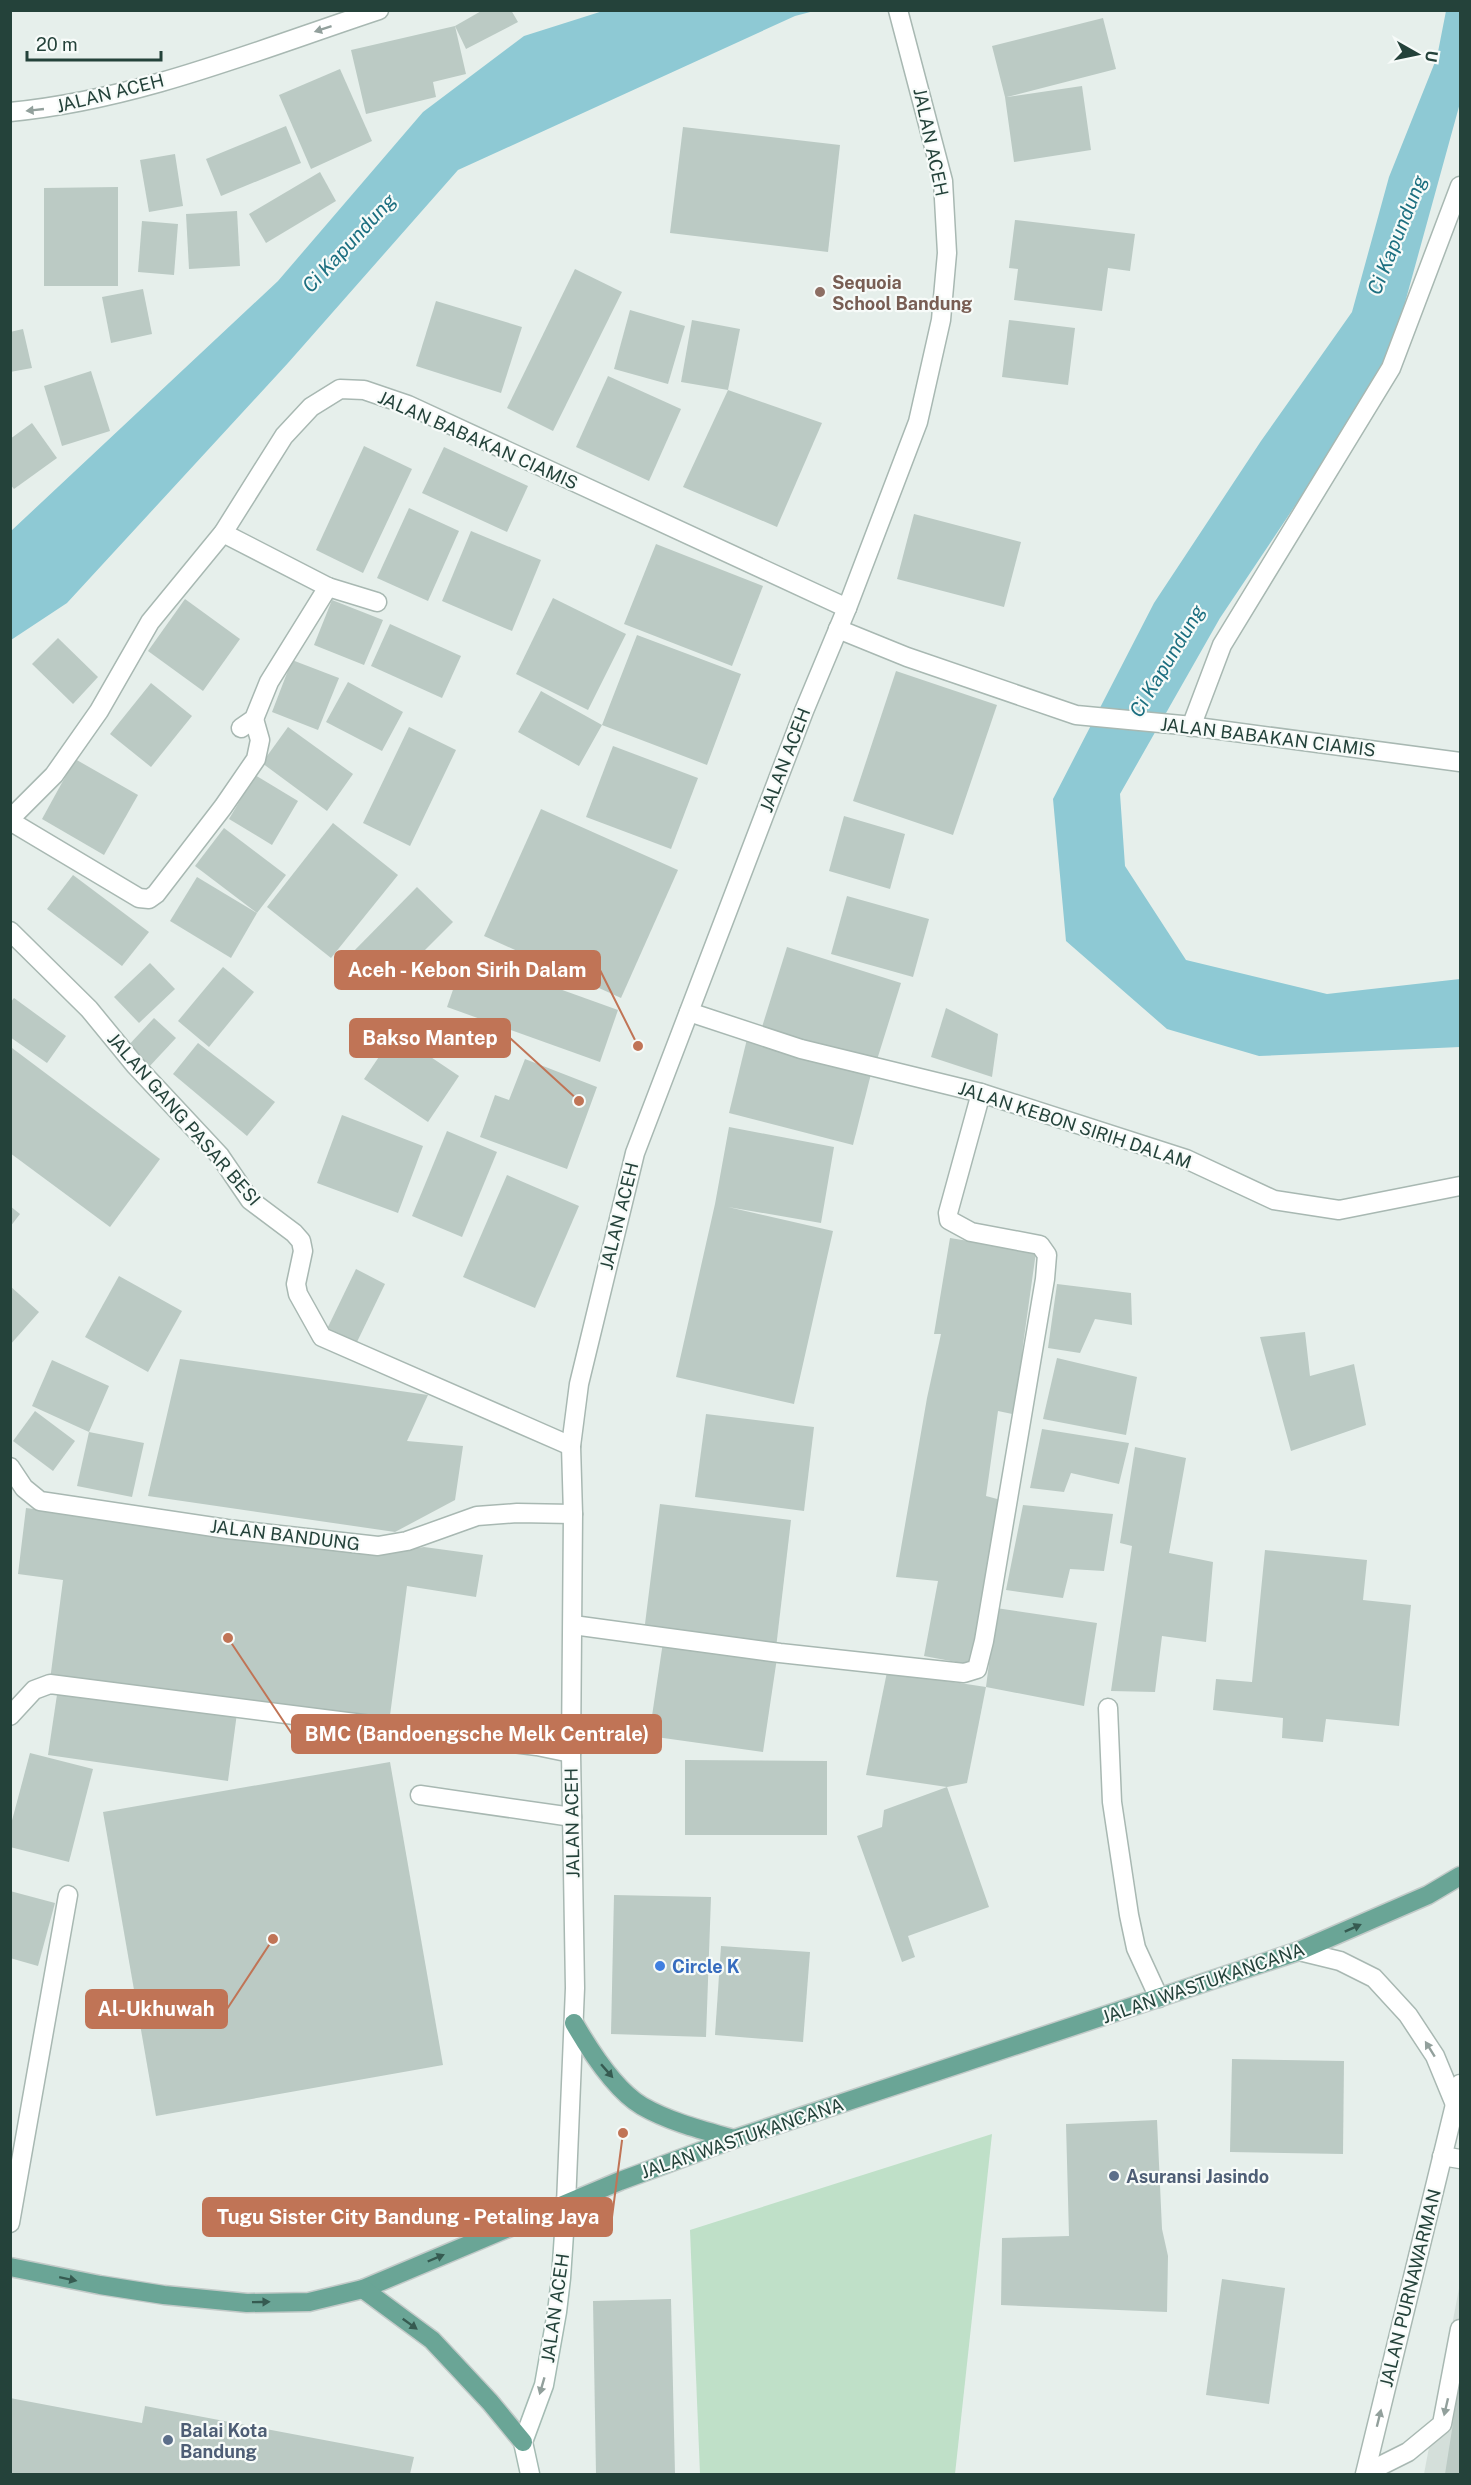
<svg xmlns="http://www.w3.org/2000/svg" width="1471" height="2485" viewBox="0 0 1471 2485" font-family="'Public Sans',sans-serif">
<rect width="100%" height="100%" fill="#e6efeb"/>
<path fill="#d4dfda" d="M1460 2283V2474H1424Z"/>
<path fill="#bfe0c8" d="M992 2134 955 2474H700L690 2230Z"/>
<g fill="#8ec9d4">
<path d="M606 10 814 11 795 16 458 170 288 363 67 603 11 640V531L278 281 423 112 524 36Z"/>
<path d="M1446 11H1460V103L1387 368 1220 618 1120 794 1125 866 1186 960 1327 994 1460 979V1047L1259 1056 1167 1029 1066 941 1053 799 1154 603 1261 441 1352 312 1389 177 1437 57Z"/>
</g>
<g fill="#bbcac4">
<path d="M483 10H511L518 22 466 49 455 26 466 74 433 82 436 97 366 114 351 50 455 26Z"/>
<path d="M1103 18 1116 69 1007 97 1082 86 1091 150 1014 162 1005 97 992 46Z"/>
<path d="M340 69 372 141 311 169 279 95Z"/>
<path d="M286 126 301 163 221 196 206 159Z"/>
<path d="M683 127 840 145 828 252 670 233Z"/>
<path d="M175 154 183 206 149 212 140 160Z"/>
<path d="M320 172 336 201 266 243 249 214Z"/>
<path d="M118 187V286H44V188Z"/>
<path d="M237 211 240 266 189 269 186 214Z"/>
<path d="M1015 220 1135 234 1130 271 1108 268 1102 311 1014 300 1018 269 1009 268Z"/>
<path d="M142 221 178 224 174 275 138 272Z"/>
<path d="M575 269 622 292 553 431 507 408Z"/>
<path d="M143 289 152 334 111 343 102 297Z"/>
<path d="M436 301 522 327 501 393 416 366Z"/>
<path d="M630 310 685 326 668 384 614 369Z"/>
<path d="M692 320 740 329 728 390 681 382Z"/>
<path d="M1009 320 1075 328 1068 385 1002 377Z"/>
<path d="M23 329 32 368 10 372V332Z"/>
<path d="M91 371 110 431 62 446 44 386Z"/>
<path d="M608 376 681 409 649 481 576 447Z"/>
<path d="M728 390 822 423 777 527 683 487Z"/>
<path d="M32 423 57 458 14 489 10 484V439Z"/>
<path d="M364 446 412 469 363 573 316 550Z"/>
<path d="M444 447 528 486 507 532 422 493Z"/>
<path d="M409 508 459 531 428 601 377 578Z"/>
<path d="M914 514 1021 542 1004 607 897 579Z"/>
<path d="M471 531 541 560 512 631 442 601Z"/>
<path d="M656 544 763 586 732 666 624 624Z"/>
<path d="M553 598 626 634 588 710 516 674Z"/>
<path d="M185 599 240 639 203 691 148 651Z"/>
<path d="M332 600 383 620 364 665 314 645Z"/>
<path d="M390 624 461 656 442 698 371 666Z"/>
<path d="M637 635 741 674 707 765 602 725 579 766 518 732 541 691 602 725Z"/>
<path d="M58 638 98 677 73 704 32 664Z"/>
<path d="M292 660 339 678 318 730 272 712Z"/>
<path d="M896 671 997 705 953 835 853 801Z"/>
<path d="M348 682 403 712 382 751 326 722Z"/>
<path d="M151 683 192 716 151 767 110 734Z"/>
<path d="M288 727 353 774 327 811 262 763Z"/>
<path d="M409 727 456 750 410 846 363 823Z"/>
<path d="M613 746 698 778 671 849 586 817Z"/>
<path d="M75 759 138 795 104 855 42 819Z"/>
<path d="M255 775 298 801 272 845 229 819Z"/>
<path d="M541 809 678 870 621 998 484 936Z"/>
<path d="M844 816 905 834 890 889 829 871Z"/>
<path d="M333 823 398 875 331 958 267 907Z"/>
<path d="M224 828 286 875 257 913 195 866Z"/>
<path d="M73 875 149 932 122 966 47 909Z"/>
<path d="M197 877 257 913 231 958 170 921Z"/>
<path d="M417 887 453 922 385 990 350 955Z"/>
<path d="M847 896 929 919 913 977 831 954Z"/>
<path d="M787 947 901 983 876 1063 762 1027Z"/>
<path d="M465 955 618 1010 600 1062 447 1007Z"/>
<path d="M150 963 175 989 139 1023 114 997Z"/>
<path d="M223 967 254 992 209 1047 178 1021Z"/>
<path d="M14 998 66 1036 47 1063 10 1037V1003Z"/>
<path d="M946 1008 998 1034 992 1077 931 1057Z"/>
<path d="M154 1018 176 1038 148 1068 126 1048Z"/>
<path d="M395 1033 459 1076 428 1122 364 1079Z"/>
<path d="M747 1039 872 1070 853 1145 729 1113Z"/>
<path d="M198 1043 275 1102 247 1136 173 1074Z"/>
<path d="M12 1048 160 1159 110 1227 10 1153V1051Z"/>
<path d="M525 1059 597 1087 567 1169 480 1137 495 1095 509 1100Z"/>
<path d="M342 1115 423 1146 398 1213 317 1183Z"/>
<path d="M729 1127 834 1147 821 1223 728 1207 833 1231 794 1404 676 1377 715 1204Z"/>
<path d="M447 1131 497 1152 462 1237 412 1216Z"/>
<path d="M507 1175 579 1206 535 1308 463 1277Z"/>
<path d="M10 1206 20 1214 10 1227Z"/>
<path d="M950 1238 1036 1252 1023 1345 1017 1415 998 1411 986 1496 1001 1500 972 1665 924 1656 938 1581 896 1577 927 1398 941 1334H934Z"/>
<path d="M356 1269 385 1284 356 1344 327 1329Z"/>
<path d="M119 1276 182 1311 148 1372 85 1337Z"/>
<path d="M1057 1284 1131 1293 1132 1325 1095 1319 1080 1353 1048 1348Z"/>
<path d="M10 1286 39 1312 10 1345Z"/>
<path d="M1305 1332 1310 1376 1354 1364 1366 1425 1291 1451 1260 1337Z"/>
<path d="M1057 1358 1137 1377 1126 1435 1043 1419Z"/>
<path d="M180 1359 428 1395 407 1441 463 1446 455 1500 395 1532 148 1496Z"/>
<path d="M52 1360 109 1386 89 1432 32 1406Z"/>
<path d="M35 1411 75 1441 53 1471 13 1441Z"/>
<path d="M706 1414 814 1427 804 1511 695 1497Z"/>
<path d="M1042 1429 1129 1443 1119 1484 1071 1473 1064 1492 1030 1488Z"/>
<path d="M89 1432 144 1443 132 1497 77 1486Z"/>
<path d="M1135 1447 1186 1458 1169 1553 1213 1562 1206 1642 1162 1636 1155 1692 1111 1691 1132 1546 1120 1543Z"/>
<path d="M660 1504 791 1520 776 1648 644 1632Z"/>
<path d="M1023 1505 1113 1514 1104 1571 1070 1569 1063 1598 1006 1590Z"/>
<path d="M26 1508 384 1553 424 1547 483 1555 476 1597 407 1586 389 1723 50 1680 63 1580 18 1574Z"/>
<path d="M1265 1550 1367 1560 1363 1600 1411 1605 1399 1726 1326 1719 1323 1742 1282 1738 1283 1718 1213 1710 1216 1679 1252 1682Z"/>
<path d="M996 1608 1097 1623 1084 1706 986 1687Z"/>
<path d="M663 1642 777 1658 763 1752 649 1736Z"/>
<path d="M887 1672 986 1687 967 1783 947 1787 866 1775Z"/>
<path d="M58 1688 237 1713 228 1781 48 1755Z"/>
<path d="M30 1753 93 1769 69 1862 10 1847V1828Z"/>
<path d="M685 1760 827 1761V1835H685Z"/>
<path d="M390 1762 443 2065 156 2116 103 1812Z"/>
<path d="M947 1787 989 1907 908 1936 915 1957 902 1962 857 1836 882 1827 884 1810Z"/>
<path d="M10 1891 55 1903 38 1966 10 1958Z"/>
<path d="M614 1895 711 1897 706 2037 611 2034Z"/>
<path d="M721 1946 810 1952 803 2042 715 2035Z"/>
<path d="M1232 2059 1344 2061 1343 2154 1230 2152Z"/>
<path d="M1157 2120 1162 2229 1168 2256 1167 2312 1001 2305 1002 2238 1069 2236 1066 2124Z"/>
<path d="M1222 2279 1285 2288 1269 2404 1206 2395Z"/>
<path d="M671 2299 675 2474H596L593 2301Z"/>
<path d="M1459 2385 1460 2474H1445Z"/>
<path d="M10 2398 142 2423 145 2406 414 2457 410 2474H10Z"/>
</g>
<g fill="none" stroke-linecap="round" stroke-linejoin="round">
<g stroke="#a8b8b2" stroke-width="21">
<g id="service">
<path d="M1108 1708 1112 1802 1129 1915 1136 1948 1159 1998"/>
<path d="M420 1795 572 1817"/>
<path d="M1442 2156 1460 2159"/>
<path d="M1366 2473 1408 2452 1442 2424 1460 2329"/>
</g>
</g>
<g stroke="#a8b8b2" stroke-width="21">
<g id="minor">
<path d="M223 533 328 587 377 602"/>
<path d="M838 629 907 657 1076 715 1182 725 1460 762"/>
<path d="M1191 727 1222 645 1391 368 1460 186"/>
<path d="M241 728 254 719 269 682 328 587"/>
<path d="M10 819 54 775 99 711 150 622 223 533 284 436 311 407 340 389 364 390 408 405 847 608"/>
<path d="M10 821 139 898 149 899 156 894 223 807 256 759 260 740 254 719"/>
<path d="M10 931 89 1009 135 1065 220 1156 250 1200 294 1233 301 1241 303 1251 296 1284 298 1294 322 1337 571 1446"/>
<path d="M689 1012 801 1049 981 1093 1186 1159 1274 1200 1339 1210 1460 1186"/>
<path d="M10 1467 24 1488 40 1501 227 1529 378 1546 407 1541 477 1516 517 1513 573 1514"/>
<path d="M573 1625 780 1653 964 1673 977 1669 984 1641 1045 1279 1047 1255 1040 1245 971 1232 949 1220 948 1213 981 1093"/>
<path d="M10 1716 34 1690 50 1684 537 1746 571 1753"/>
<path d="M10 2223 68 1895"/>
</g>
</g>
<g stroke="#a8b8b2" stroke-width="21">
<g id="tertiary">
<path d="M10 112C137 100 258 50 379 10"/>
<path d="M1299 1951 1340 1961 1374 1978 1408 2015 1435 2056 1454 2102"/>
<path d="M566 2204 575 1988 571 1753 573 1514 571 1446 579 1384 635 1153 804 711 847 608 918 422 941 320 947 253 943 181 898 10"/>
<path d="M1365 2474 1460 2084"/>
</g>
</g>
<g stroke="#a4bbb3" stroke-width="21">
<path id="secondary" d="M530 2474 523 2442 544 2385 557 2312 561 2278 566 2204"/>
</g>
<g stroke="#c2cac8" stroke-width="21">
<g id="primary">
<path d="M574 2023C589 2049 615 2090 642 2106 670 2122 702 2130 734 2139"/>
<path d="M10 2267 100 2285 164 2295 247 2303 309 2302 363 2289 620 2181 734 2139 1299 1951 1428 1895 1460 1876"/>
<path d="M363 2289 432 2340 490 2402 523 2442"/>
</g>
</g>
<use href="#service" stroke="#fff" stroke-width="18"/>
<use href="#minor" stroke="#fff" stroke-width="18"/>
<use href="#tertiary" stroke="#fff" stroke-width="18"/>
<use href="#secondary" stroke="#fff" stroke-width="18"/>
<use href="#primary" stroke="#6aa596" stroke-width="18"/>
</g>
<defs><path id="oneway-solid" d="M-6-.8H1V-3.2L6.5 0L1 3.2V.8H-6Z" transform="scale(1.5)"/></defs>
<g fill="#92a09c">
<use href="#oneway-solid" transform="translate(323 29) rotate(162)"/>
<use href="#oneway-solid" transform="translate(35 110) rotate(174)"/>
<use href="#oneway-solid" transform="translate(1430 2049) rotate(-122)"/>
<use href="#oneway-solid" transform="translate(542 2386) rotate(106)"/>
<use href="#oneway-solid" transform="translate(1446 2407) rotate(103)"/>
<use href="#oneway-solid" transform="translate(1379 2418) rotate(-76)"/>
</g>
<g fill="#365b51">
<use href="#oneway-solid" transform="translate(1353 1928) rotate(-24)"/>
<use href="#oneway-solid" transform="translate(607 2071) rotate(49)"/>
<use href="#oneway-solid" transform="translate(436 2258) rotate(-23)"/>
<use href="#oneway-solid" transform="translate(68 2279) rotate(12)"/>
<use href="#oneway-solid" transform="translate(261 2302) rotate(-1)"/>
<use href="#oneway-solid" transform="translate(410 2324) rotate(36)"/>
</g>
<circle fill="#8d6e63" stroke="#f7fbf9" stroke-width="2" cx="820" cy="292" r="6"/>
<circle fill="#3f7fe0" stroke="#f7fbf9" stroke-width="2" cx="660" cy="1966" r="6"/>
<g fill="#5c6f8a" stroke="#f7fbf9" stroke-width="2">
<circle cx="1114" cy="2176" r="6"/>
<circle cx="168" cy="2440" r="6"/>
</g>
<g text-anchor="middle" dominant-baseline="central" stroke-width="4.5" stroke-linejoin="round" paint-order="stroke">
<g font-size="18" fill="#24423a" stroke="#f7fbf9">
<text transform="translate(110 93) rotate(-14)">JALAN ACEH</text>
<text transform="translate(931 142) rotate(78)">JALAN ACEH</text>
<text transform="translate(478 440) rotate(24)">JALAN BABAKAN CIAMIS</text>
<text transform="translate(1268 737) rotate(7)">JALAN BABAKAN CIAMIS</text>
<text transform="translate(785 760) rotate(-69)">JALAN ACEH</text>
<text transform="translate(184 1119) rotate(49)">JALAN GANG PASAR BESI</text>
<text transform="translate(1075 1125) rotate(18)">JALAN KEBON SIRIH DALAM</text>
<text transform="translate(619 1216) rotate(-76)">JALAN ACEH</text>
<text transform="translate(285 1535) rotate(7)">JALAN BANDUNG</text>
<text transform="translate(572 1823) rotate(-91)">JALAN ACEH</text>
<text transform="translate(1203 1983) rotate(-19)">JALAN WASTUKANCANA</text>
<text transform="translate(742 2138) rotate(-19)">JALAN WASTUKANCANA</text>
<text transform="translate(1410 2288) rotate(-76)">JALAN PURNAWARMAN</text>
<text transform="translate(555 2308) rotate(-82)">JALAN ACEH</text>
</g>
<g font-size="18" font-weight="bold" fill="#785e54" stroke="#f7fbf9" text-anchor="start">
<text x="832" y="282">Sequoia<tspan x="832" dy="21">School Bandung</tspan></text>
</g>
<g font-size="18" font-weight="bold" fill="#366cbe" stroke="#f7fbf9" text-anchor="start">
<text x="672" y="1966">Circle K</text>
</g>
<g font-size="18" font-weight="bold" fill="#4e5e75" stroke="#f7fbf9" text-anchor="start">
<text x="1126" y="2176">Asuransi Jasindo</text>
<text x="180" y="2430">Balai Kota<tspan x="180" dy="21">Bandung</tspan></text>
</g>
<g font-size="20" font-style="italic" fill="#1c6f80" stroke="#f7fbf9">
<text transform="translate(1397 235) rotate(-68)">Ci Kapundung</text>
<text transform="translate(349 243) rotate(-47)">Ci Kapundung</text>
<text transform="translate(1167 661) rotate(-59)">Ci Kapundung</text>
</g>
</g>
<path fill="none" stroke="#c07456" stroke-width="2" d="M638 1046L600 970M579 1101L510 1038M228 1638L292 1734M273 1939L227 2009M623 2133L612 2217"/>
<g fill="#c07456" stroke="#f7fbf9" stroke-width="2">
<circle cx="638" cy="1046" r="6"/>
<circle cx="579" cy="1101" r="6"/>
<circle cx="228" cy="1638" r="6"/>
<circle cx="273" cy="1939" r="6"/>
<circle cx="623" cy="2133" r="6"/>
</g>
<g fill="#c07456" stroke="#c07456" stroke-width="2">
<rect x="335" y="951" width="265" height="38" rx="6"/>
<rect x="350" y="1019" width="160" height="38" rx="6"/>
<rect x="292" y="1715" width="369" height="38" rx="6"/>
<rect x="86" y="1990" width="141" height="38" rx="6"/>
<rect x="203" y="2198" width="409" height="38" rx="6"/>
</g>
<g font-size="20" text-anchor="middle" font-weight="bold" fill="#fff">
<text x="467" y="977">Aceh - Kebon Sirih Dalam</text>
<text x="430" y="1045">Bakso Mantep</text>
<text x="477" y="1741">BMC (Bandoengsche Melk Centrale)</text>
<text x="156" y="2016">Al-Ukhuwah</text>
<text x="408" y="2224">Tugu Sister City Bandung - Petaling Jaya</text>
</g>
<rect width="1471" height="2485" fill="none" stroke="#24423a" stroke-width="24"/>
<g transform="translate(1417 54) rotate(99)" stroke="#f7fbf9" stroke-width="4.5" paint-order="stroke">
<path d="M0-4.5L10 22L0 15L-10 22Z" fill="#24423a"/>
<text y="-9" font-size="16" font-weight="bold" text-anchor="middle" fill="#24423a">U</text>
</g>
<path d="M27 51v9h134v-9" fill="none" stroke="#24423a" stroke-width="3"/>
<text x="36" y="51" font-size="18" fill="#24423a" stroke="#f7fbf9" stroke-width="4.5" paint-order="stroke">20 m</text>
</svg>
